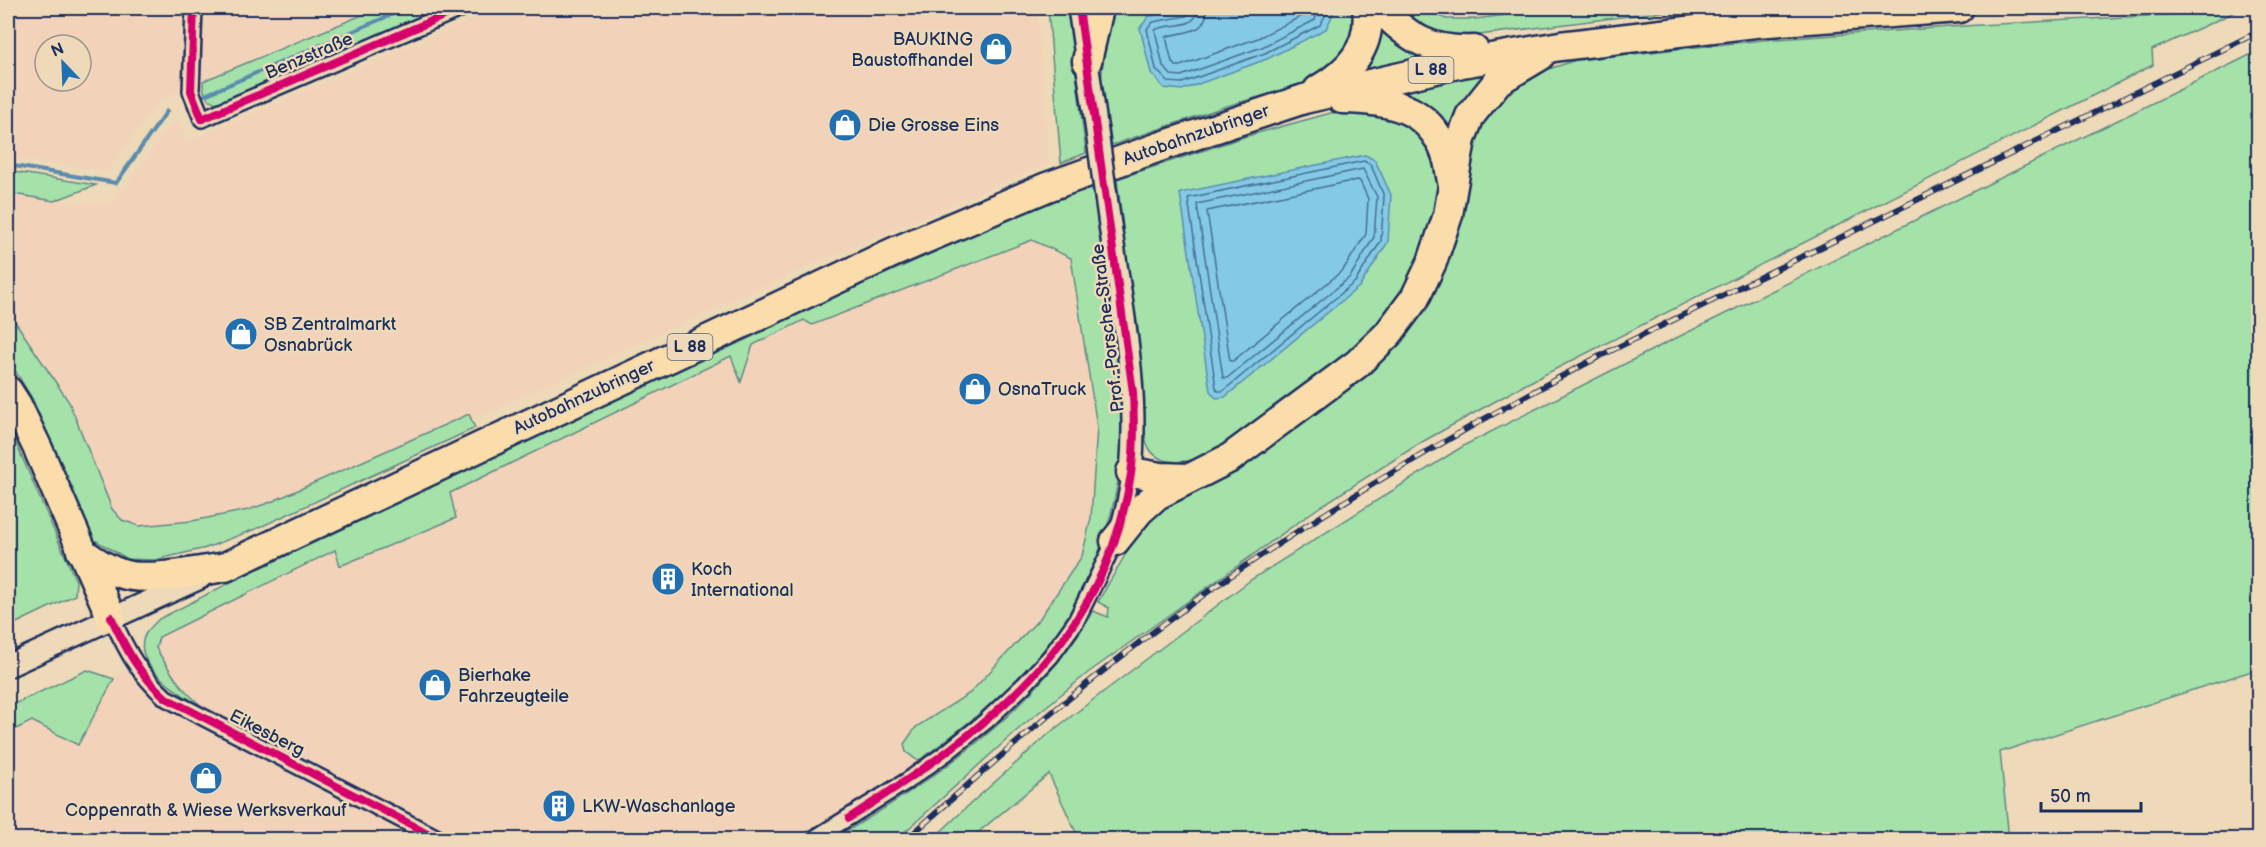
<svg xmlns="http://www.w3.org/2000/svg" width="2266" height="847" viewBox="0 0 2266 847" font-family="'Balsamiq Sans',sans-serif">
<rect width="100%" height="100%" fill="#eed9b8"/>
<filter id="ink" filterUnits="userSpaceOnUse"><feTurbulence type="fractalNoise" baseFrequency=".0167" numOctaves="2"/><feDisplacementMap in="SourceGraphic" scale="12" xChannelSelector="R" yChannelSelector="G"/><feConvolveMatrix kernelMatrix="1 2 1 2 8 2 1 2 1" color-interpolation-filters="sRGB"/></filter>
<g filter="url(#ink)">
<g fill="#f3d2ba" fill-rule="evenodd">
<path d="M8 8H379L161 99 106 171 8 157ZM45 45H81V81H45Z"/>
<path d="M498 8H1037L1048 163 823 259 471 419 470 415 271 502 248 510 192 521 139 526 122 520 112 509 69 402 8 311V193L54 201 114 204 176 117 187 142Z"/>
<path d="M1421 8H1559L1475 19H1446Z"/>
<path d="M1067 207 1074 289 1097 427 1091 518 1082 556 1040 618 970 693 916 727 904 744 906 752 918 761 828 818 790 839H8V708L87 670 114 678 156 648 159 637 805 320Z"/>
</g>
<g fill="#a4e2aa" stroke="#608884" stroke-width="1.5">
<path d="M379 8H446L222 104C208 102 203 96 203 81Z"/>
<path d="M1048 8H1068L1086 153 1061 163Z"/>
<path d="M1108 8H1359L1358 35 1332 72 1303 84 1227 106 1112 145 1101 83Z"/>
<path d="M1392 8H1421L1446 19H1475L1559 8H1692L1455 38 1417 30Z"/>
<path d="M2237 11 2152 50 2153 65 1528 383 1422 442 1321 506 1089 672 1022 726 897 839 832 840C931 782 1035 712 1093 611L1108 617 1109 608 1098 602 1147 517 1425 305 1448 265 1464 213 1475 141 1482 120 1508 90 1531 75 1576 60 1763 40 1979 25Z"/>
<path d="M1375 14 1432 58 1349 77Z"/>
<path d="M2258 51V669L2000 752 2009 839H1079L1049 774 970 839H933L969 805 1052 731 1252 579 1465 445 1658 347Z"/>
<path d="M1502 69 1449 141 1388 93Z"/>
<path d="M1375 107 1430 137 1442 180 1438 212 1407 291 1348 359 1212 454C1193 461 1162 470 1149 448 1140 432 1145 406 1143 389 1135 319 1126 249 1117 179L1247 136 1349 108Z"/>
<path d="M8 171 96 185 54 201 8 193Z"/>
<path d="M1092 187C1100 232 1107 276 1113 322 1120 363 1126 407 1122 449 1116 521 1088 598 1041 653 1005 695 962 729 918 761L906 752 904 744 916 727 970 693 1040 618 1082 556 1091 518 1097 427 1071 258 1032 240 812 325 804 320 753 345 741 382 731 356 450 493 456 518 340 566 335 550 159 637 156 648C172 675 180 688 204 708 183 696 128 664 146 633 150 628 155 623 159 619L276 559 766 327 1022 213Z"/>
<path d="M8 311 69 402 112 509 122 520 139 526 192 521 248 510 271 502 469 414 475 428 258 528 206 548 155 560 128 559 91 538 33 400 16 372 8 365Z"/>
<path d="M8 425 76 581 75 595 8 627Z"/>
<path d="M87 670 114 679 78 745 32 721 8 733V707Z"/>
</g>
<g fill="#84cae5" stroke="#5a8caf" stroke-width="1.5">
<path d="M1202 8H1331L1333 14 1326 29 1267 59 1182 90 1164 88 1151 73 1140 28 1149 16Z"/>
<path d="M1365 155 1375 160 1391 195 1388 242 1360 286 1225 397 1216 398 1210 391 1180 193Z"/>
</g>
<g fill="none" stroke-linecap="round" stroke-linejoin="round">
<g stroke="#456d94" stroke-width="1.5">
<path d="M1191 8 1190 12 1186 16 1153 22 1147 29 1156 69 1168 82 1182 83 1265 53 1320 25 1326 14V8"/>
<path d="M1198 8C1197 31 1169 22 1155 30L1163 66 1171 75 1181 76 1262 47 1315 20 1318 8"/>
<path d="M1207 8C1206 36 1185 30 1166 37L1172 62 1175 66H1180L1258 38 1308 13 1309 8"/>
<path d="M1364 161 1371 165 1384 196 1381 241 1355 282 1223 391H1218L1216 388 1188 198Z"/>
<path d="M1363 169 1377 197 1374 237 1350 277 1227 378H1223L1197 204Z"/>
<path d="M1357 180 1360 181 1368 199 1366 234 1343 270 1233 361H1230L1207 211Z"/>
</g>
<g stroke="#5a8caf" stroke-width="4">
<path d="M205 95 407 8"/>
<path d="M8 165 116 183 167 111"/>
</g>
<g stroke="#1b2f5e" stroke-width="20">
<g id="street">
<path d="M194 8 191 91 202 119 462 8"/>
<path d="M111 617C127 651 138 673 166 698L441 840"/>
<path d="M812 840 907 781 946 753 986 721 1024 685 1051 656 1076 621 1115 541 1124 507 1131 472"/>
</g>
</g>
<g stroke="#1b2f5e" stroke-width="26">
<g id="secondary">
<path d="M1079 8 1093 103"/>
<path d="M1110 225C1122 308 1139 389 1131 472"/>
<path d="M8 666 200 578"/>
</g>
</g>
<g stroke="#1b2f5e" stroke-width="33">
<g id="highway">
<path d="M1380 8C1409 39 1431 52 1474 50"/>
<path d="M1087 61 1099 8"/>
<path d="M1318 90C1350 71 1372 47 1367 8"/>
<path d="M1342 99C1387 100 1428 105 1446 154 1449 162 1450 172 1452 181"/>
<path d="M8 391 17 405 38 449 111 617"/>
<path d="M1131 472 1161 477 1188 478"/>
<path d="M1115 541 1139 511 1157 495 1230 458 1357 364 1388 334 1415 298 1432 262 1448 215 1461 139 1470 116 1498 81 1540 56"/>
<path d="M81 551C94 561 106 569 122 574 147 582 199 571 225 567L894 252 1047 187 1162 146 1304 99 1462 63 1560 46 1755 23 1959 8"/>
</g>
</g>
<use href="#street" stroke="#eed9b8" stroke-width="15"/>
<use href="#secondary" stroke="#eed9b8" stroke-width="21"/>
<use href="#highway" stroke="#fbddab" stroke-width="28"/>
<g stroke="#1b2f5e" stroke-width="6">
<path id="rail" d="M906 840C1020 737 1138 636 1266 552 1375 480 1487 415 1602 355L2258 32"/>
</g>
<use href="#rail" stroke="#eed9b8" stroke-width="4" stroke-dasharray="11" stroke-linecap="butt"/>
<g stroke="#1b2f5e" stroke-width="26" stroke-linecap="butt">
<path id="secondary-bridge" d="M1093 103 1110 225"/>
</g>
<use href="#secondary-bridge" stroke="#eed9b8" stroke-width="21"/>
<g stroke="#eed9b8" stroke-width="11">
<g id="cycleway">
<path d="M194 8 191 91 202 119 462 8"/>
<path d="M111 617C127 651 138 673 166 698L441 840"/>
<path d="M849 818C984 732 1105 644 1131 474 1135 446 1134 419 1133 392L1079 8"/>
</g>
</g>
<use href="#cycleway" stroke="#d6006c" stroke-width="8"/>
</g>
</g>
<defs>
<g id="shop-disc" transform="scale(1.725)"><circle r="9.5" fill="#1f6fb2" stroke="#eed9b8"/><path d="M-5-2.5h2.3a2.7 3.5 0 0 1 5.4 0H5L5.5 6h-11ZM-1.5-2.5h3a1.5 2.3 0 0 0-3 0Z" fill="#fff"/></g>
<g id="building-disc" transform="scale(1.725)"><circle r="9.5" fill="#1f6fb2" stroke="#eed9b8"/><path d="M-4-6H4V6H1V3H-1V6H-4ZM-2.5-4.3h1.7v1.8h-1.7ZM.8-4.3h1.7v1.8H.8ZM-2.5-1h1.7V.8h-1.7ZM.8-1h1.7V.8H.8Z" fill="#fff"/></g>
</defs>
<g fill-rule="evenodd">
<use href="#shop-disc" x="996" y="49"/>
<use href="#shop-disc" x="845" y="125"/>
<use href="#shop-disc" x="241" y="334"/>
<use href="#shop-disc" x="975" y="389"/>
<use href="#building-disc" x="668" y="579"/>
<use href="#shop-disc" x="435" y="685"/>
<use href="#shop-disc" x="206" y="778"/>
<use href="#building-disc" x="559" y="806"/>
</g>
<g text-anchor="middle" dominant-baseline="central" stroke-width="5" stroke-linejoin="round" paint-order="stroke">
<g fill="#eed9b8" stroke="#5a6279" stroke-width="1.5">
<rect x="1408.5" y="57" width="45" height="26" rx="4.5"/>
<rect x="667.5" y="334" width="45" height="26" rx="4.5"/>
</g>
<g font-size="16" font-weight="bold" fill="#1b2f5e">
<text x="1431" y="70">L 88</text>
<text x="690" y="347">L 88</text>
</g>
<g font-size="18" fill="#1b2f5e" stroke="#eed9b8" text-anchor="start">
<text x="973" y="39" text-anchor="end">BAUKING<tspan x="973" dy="21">Baustoffhandel</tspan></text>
<text x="868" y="125">Die Grosse Eins</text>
<text x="264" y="324">SB Zentralmarkt<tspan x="264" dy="21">Osnabrück</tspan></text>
<text x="998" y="389">OsnaTruck</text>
<text x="691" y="569">Koch<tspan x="691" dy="21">International</tspan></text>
<text x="458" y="675">Bierhake<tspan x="458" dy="21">Fahrzeugteile</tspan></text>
<text x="582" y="806">LKW-Waschanlage</text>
<text x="206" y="810" text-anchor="middle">Coppenrath &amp; Wiese Werksverkauf</text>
</g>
<g font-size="18" fill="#1b2f5e" stroke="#eed9b8">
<text transform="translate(309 56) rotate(-23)">Benzstraße</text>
<text transform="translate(1196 135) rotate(-19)">Autobahnzubringer</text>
<text transform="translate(1108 328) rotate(-97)">Prof.-Porsche-Straße</text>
<text transform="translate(584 397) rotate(-25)">Autobahnzubringer</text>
<text transform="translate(267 733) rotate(27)">Eikesberg</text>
</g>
</g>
<rect width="2266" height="847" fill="none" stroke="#eed9b8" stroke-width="30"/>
<rect x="15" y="15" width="2236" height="817" fill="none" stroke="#1b2f5e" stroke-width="2" filter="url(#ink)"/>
<g transform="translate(63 63) rotate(337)"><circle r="28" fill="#eed9b8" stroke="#9a9594" stroke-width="1.5"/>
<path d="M0-4.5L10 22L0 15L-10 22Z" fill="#1f6fb2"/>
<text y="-9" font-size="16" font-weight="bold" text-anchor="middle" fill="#1b2f5e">N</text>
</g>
<path d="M2041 802v9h100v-9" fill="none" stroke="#1b2f5e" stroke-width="3"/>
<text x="2050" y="802" font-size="18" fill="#1b2f5e" stroke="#eed9b8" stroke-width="4.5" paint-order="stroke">50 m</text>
</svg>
